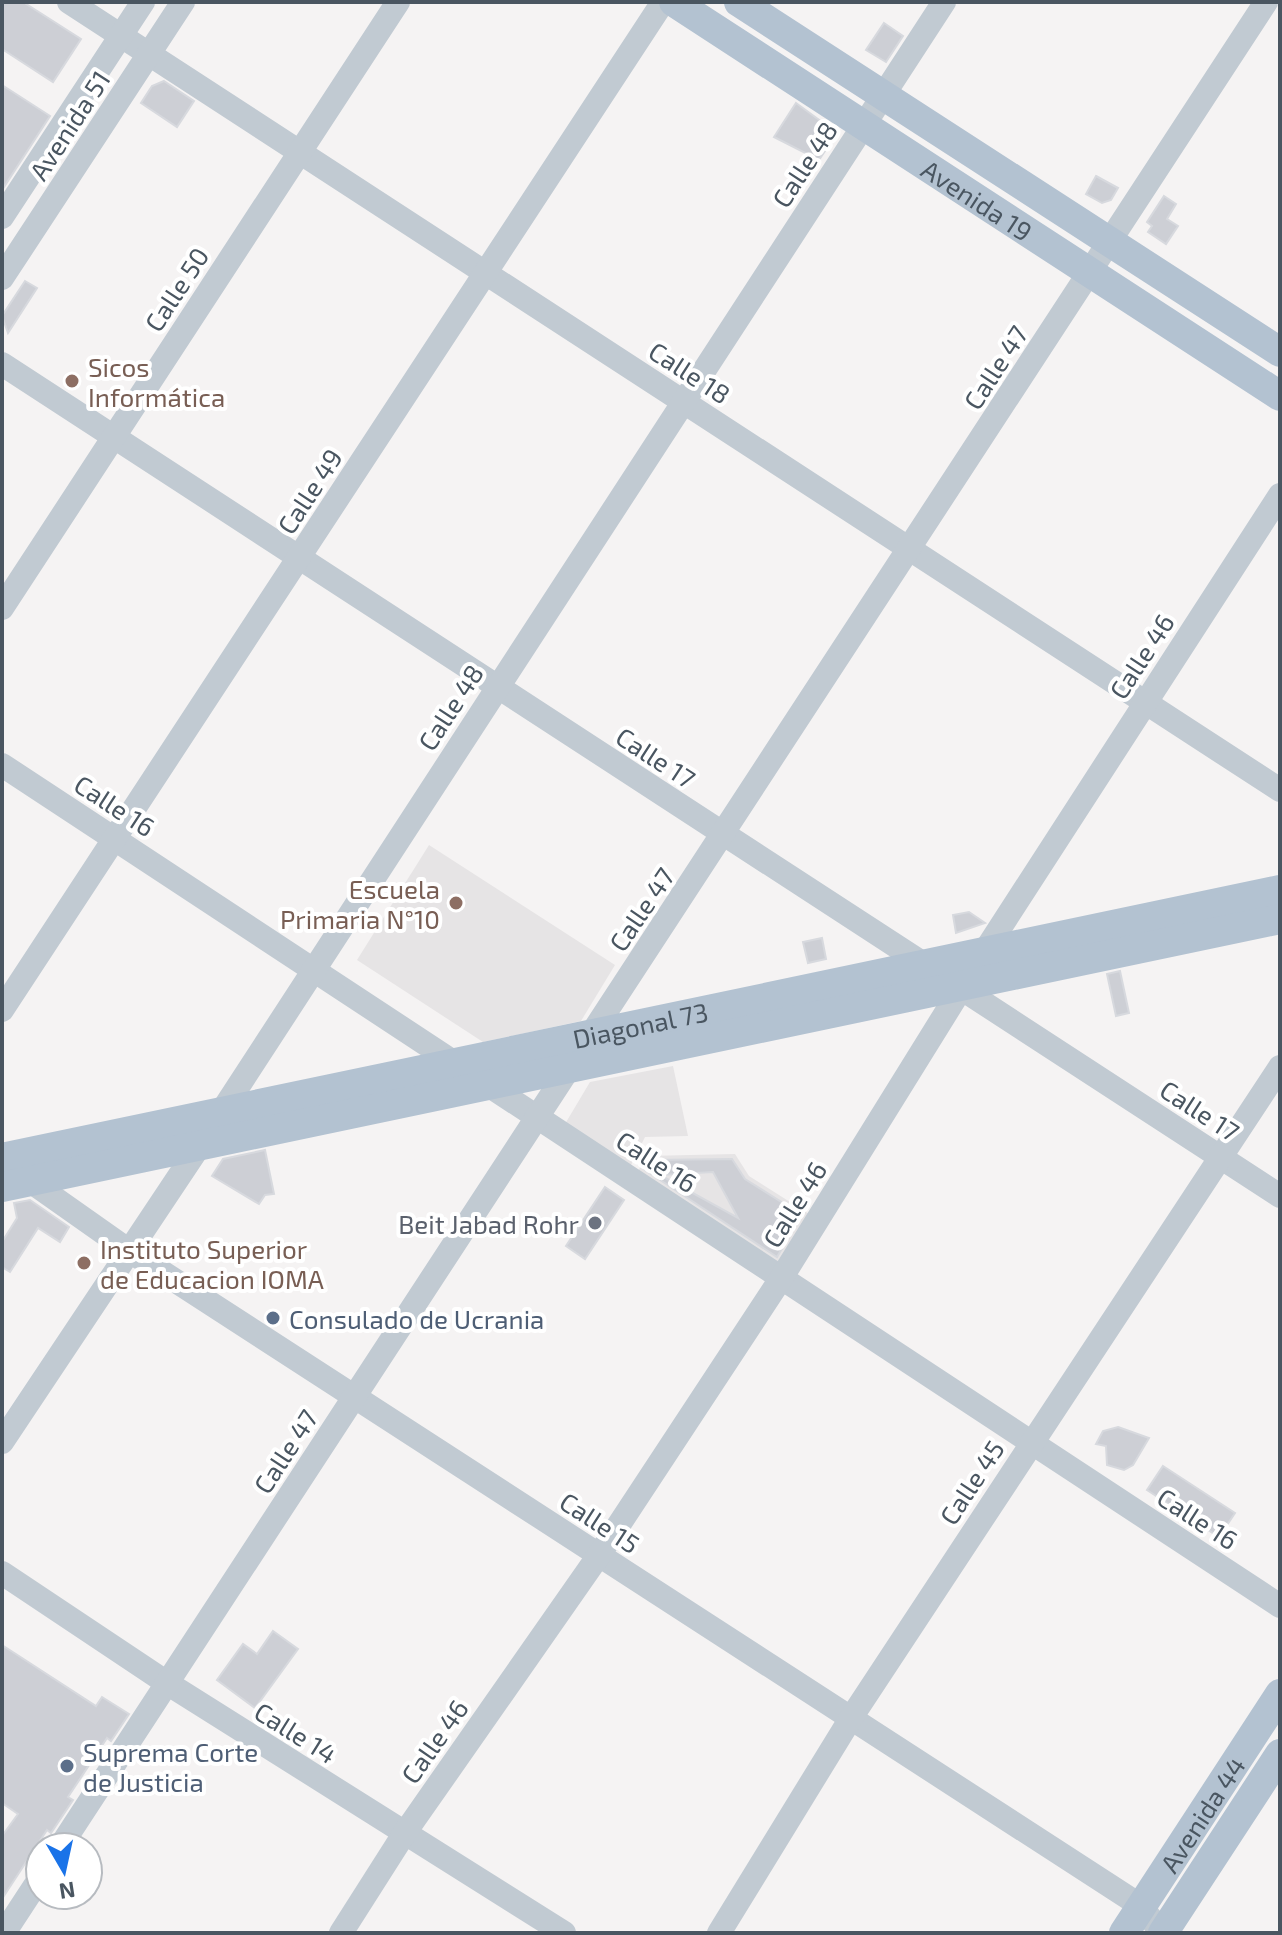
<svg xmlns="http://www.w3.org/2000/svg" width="1282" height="1935" viewBox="0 0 1282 1935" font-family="'Exo 2',sans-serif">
<rect width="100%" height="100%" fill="#f5f3f3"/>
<g fill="#e6e4e5">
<path d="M429 845 615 965 581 1021 483 1042 357 960Z"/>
<path d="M673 1066 688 1136 645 1137 630 1167 565 1124 590 1082Z"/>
<path d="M735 1154 749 1176 809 1214 775 1270 635 1177 646 1156Z"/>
</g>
<g fill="#cdcfd5" stroke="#d7d9de" stroke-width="2" fill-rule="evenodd">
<path d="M2 2H23L81 39 53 82 2 49Z"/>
<path d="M884 23 903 36 886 62 866 50Z"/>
<path d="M164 81 194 101 177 127 141 103 152 86Z"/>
<path d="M2 85 50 116 2 190Z"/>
<path d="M796 103 837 133 819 160 774 137Z"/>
<path d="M1096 176 1118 188 1111 200 1102 203 1086 194Z"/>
<path d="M1164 196 1176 204 1167 219 1178 226 1166 244 1148 232 1152 226 1147 222Z"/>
<path d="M25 281 37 288 8 333 2 316Z"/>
<path d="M969 912 985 923 956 933 953 915Z"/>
<path d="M822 938 826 959 808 963 803 942Z"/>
<path d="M1120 971 1129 1013 1116 1016 1107 974Z"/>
<path d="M265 1150 274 1194 265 1195 259 1204 212 1176 223 1159Z"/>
<path d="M732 1159 745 1179 802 1215 777 1257 645 1170 650 1160ZM713 1172 738 1218 660 1175Z"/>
<path d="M605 1187 624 1200 585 1259 566 1246Z"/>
<path d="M30 1200 69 1227 60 1242 38 1228 10 1272 2 1267V1242L17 1218 14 1203Z"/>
<path d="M1118 1427 1149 1438 1133 1465 1124 1470 1107 1465 1106 1446 1096 1444 1103 1431Z"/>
<path d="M1163 1466 1235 1513 1219 1537 1147 1490Z"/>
<path d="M273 1631 298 1649 255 1708 217 1680 243 1644 257 1654Z"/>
<path d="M2 1645 96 1706 102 1697 129 1714 111 1741 107 1738 68 1797 73 1800 51 1833 47 1830 2 1899V1836L18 1814 2 1803Z"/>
</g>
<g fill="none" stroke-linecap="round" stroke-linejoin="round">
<g stroke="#c1cad2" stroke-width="24">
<path d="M69 2 1280 790"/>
<path d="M2 217 143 2"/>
<path d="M2 278 183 2"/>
<path d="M2 364 1280 1196"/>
<path d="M2 608 398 2"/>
<path d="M2 765 1280 1606"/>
<path d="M2 1010 663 2"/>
<path d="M23 1176 128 1250 1141 1906 1162 1933"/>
<path d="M2 1442 200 1145 944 2"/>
<path d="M2 1573 167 1683 564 1933"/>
<path d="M60 1847 1266 2"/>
<path d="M4 1933 40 1878"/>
<path d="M341 1933 404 1834 599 1555 782 1277 972 971 1280 495"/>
<path d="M719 1933 851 1718 1280 1067"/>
</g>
<g stroke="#b3c2d1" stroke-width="30">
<path id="s1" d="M674 2 1280 396"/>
<path d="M739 2 1280 352"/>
<path id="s2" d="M2 1158 1280 890"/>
<path d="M2 1187 1280 919"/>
<path id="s3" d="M1124 1933 1280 1694"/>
<path d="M1163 1933 1280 1754"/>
</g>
</g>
<g fill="#8d6e63" stroke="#fff" stroke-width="3">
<circle cx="72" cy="381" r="8"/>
<circle cx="456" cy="903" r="8"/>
<circle cx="84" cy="1263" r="8"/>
</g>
<circle fill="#6b7280" stroke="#fff" stroke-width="3" cx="595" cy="1223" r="8"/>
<g fill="#5c6f8a" stroke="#fff" stroke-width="3">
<circle cx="273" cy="1318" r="8"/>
<circle cx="67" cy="1766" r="8"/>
</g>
<g text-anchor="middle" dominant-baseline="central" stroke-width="8" stroke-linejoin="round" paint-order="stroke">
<g font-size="26" fill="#4a5661" stroke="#fff">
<text transform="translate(69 125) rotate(-57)">Avenida 51</text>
<text transform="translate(804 164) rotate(-57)">Calle 48</text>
<text stroke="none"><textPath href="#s1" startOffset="362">Avenida 19</textPath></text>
<text transform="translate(176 289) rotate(-57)">Calle 50</text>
<text transform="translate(995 367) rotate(-57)">Calle 47</text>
<text transform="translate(690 372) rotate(33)">Calle 18</text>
<text transform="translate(309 491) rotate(-57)">Calle 49</text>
<text transform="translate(1141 656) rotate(-57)">Calle 46</text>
<text transform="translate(450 707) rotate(-57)">Calle 48</text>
<text transform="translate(656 757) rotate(33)">Calle 17</text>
<text transform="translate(115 805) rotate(33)">Calle 16</text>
<text transform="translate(641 909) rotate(-56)">Calle 47</text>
<text stroke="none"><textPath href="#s2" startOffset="652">Diagonal 73</textPath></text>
<text transform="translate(1200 1110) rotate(33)">Calle 17</text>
<text transform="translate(657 1161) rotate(33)">Calle 16</text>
<text transform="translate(794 1204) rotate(-58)">Calle 46</text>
<text transform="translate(285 1451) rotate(-57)">Calle 47</text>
<text transform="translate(971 1482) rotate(-57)">Calle 45</text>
<text transform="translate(1198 1518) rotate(33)">Calle 16</text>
<text transform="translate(600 1522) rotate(33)">Calle 15</text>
<text transform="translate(296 1732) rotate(32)">Calle 14</text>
<text transform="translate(434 1741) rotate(-55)">Calle 46</text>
<text stroke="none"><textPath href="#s3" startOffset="142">Avenida 44</textPath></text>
</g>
<g font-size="26" fill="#785e54" stroke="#fff" text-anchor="start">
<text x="88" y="366">Sicos<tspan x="88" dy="30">Informática</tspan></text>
<text x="440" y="888" text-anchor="end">Escuela<tspan x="440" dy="30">Primaria N°10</tspan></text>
<text x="100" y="1248">Instituto Superior<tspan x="100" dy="30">de Educacion IOMA</tspan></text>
</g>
<g font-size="26" fill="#5b616d" stroke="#fff" text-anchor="end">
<text x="579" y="1223">Beit Jabad Rohr</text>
</g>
<g font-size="26" fill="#4e5e75" stroke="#fff" text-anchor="start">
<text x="289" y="1318">Consulado de Ucrania</text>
<text x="83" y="1751">Suprema Corte<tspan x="83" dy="30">de Justicia</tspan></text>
</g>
</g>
<rect width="1282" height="1935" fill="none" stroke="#4a5661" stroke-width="8"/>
<g transform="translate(64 1871) rotate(171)"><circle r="38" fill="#ffffff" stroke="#b7bbc0" stroke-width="2"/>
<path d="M0-6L14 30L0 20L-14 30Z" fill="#1a73e8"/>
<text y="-12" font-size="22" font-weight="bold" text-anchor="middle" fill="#4a5661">N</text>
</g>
</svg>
